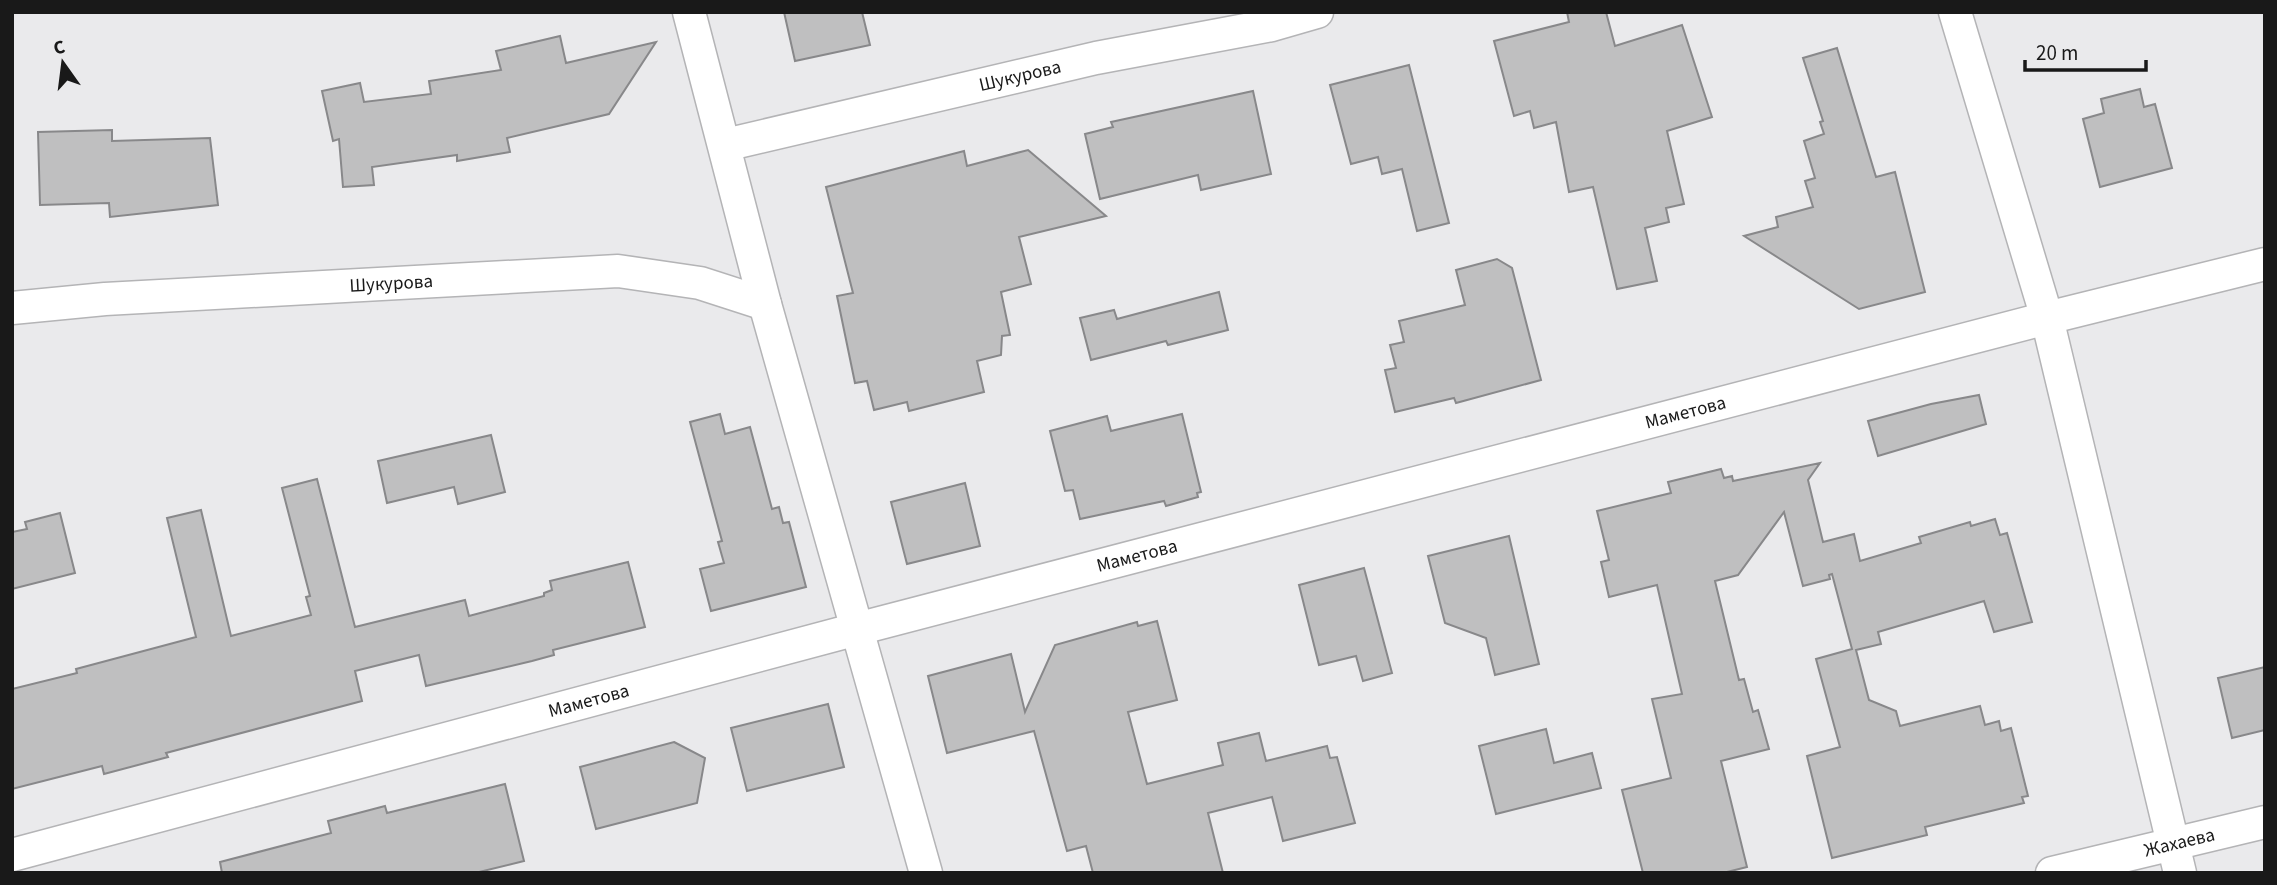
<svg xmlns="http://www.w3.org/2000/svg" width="2277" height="885" viewBox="0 0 2277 885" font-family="'Source Sans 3',sans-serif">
<rect width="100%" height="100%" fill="#eaeaec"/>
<g fill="#bfbfc0" stroke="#88888a" stroke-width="2">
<path d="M784 12H862L870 45 795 61Z"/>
<path d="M1567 12H1606L1615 46 1682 25 1712 117 1667 131 1684 204 1666 208 1669 222 1645 228 1657 281 1617 289 1593 187 1569 192 1556 122 1534 128 1530 111 1514 116 1494 41 1569 22Z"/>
<path d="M560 36 566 63 656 42 609 114 507 138 510 152 457 161V155L372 167 374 185 343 187 339 139 333 141 322 91 360 83 364 102 431 94 429 81 501 70 496 51Z"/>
<path d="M1837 48 1876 177 1895 172 1925 292 1859 309 1744 236 1778 227 1776 217 1813 207 1805 181 1815 178 1804 141 1824 134 1820 122 1823 121 1803 58Z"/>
<path d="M1409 65 1449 223 1417 231 1402 169 1382 174 1378 157 1351 164 1330 85Z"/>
<path d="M2140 89 2144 107 2155 104 2172 168 2100 187 2083 119 2104 113 2101 99Z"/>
<path d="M1253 91 1271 174 1201 190 1198 175 1100 199 1085 134 1113 127 1111 122Z"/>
<path d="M112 130V141L210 138 218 205 110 217 109 203 40 205 38 132Z"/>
<path d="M1028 150 1106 216 1019 237 1031 284 1001 292 1010 335 1002 336 1001 355 977 361 984 392 909 411 907 402 874 410 867 381 855 383 837 296 853 293 826 187 964 151 967 166Z"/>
<path d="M1497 259 1512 268 1541 380 1456 403 1454 398 1395 412 1385 370 1396 368 1390 345 1404 342 1399 321 1465 305 1456 270Z"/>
<path d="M1219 292 1228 330 1168 345 1166 341 1091 360 1080 318 1114 310 1117 319Z"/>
<path d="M1979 395 1986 424 1878 456 1868 421 1931 404Z"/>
<path d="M720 414 725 434 750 427 772 509 779 507 783 523 789 522 806 587 711 611 700 569 724 563 718 542 722 541 690 422Z"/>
<path d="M1182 414 1201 492 1197 493 1198 497 1166 506 1164 501 1080 519 1073 490 1065 491 1050 431 1107 416 1111 431Z"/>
<path d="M491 435 505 492 458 504 454 487 387 503 378 461Z"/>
<path d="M1820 463 1808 480 1823 542 1854 534 1860 561 1921 543 1919 537 1970 522 1971 526 1995 519 2000 535 2007 533 2032 622 1994 632 1984 601 1878 632 1881 644 1856 650 1869 700 1896 711 1900 726 1980 706 1985 725 1999 721 2001 731 2011 728 2028 796 2022 797 2024 803 1925 827 1927 835 1832 858 1807 756 1840 747 1816 659 1852 649 1832 574 1829 575 1830 579 1803 586 1784 512 1738 575 1715 581 1739 680 1744 679 1753 712 1758 710 1769 749 1721 761 1747 867 1723 873H1643L1622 790 1671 778 1652 699 1682 694 1657 585 1609 597 1601 562 1609 560 1597 511 1671 493 1668 482 1721 469 1724 478 1732 476 1733 481Z"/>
<path d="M317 479 355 627 465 600 469 616 544 596V593L552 590 550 581 628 562 645 627 553 650 554 655 532 661 426 686 419 655 355 671 362 701 166 753 168 757 104 774 102 766 12 789V689L77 673 76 669 196 637 167 518 201 510 231 636 311 615 306 597 310 596 282 488Z"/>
<path d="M965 483 980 546 907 564 891 502Z"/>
<path d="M60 513 75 573 12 589V532L27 529 25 522Z"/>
<path d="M1509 536 1539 664 1495 675 1486 638 1445 623 1428 556Z"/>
<path d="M1364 568 1392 673 1363 681 1356 656 1319 665 1299 585Z"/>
<path d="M1157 621 1177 700 1128 712 1147 784 1223 765 1218 743 1259 733 1266 761 1327 746 1330 758 1337 757 1355 823 1283 841 1272 797 1208 813 1223 873H1093L1086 846 1067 851 1034 731 947 753 928 676 1011 654 1025 712 1055 645 1137 622 1138 626Z"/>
<path d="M2265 667V730L2232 738 2218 678Z"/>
<path d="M828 704 844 767 747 791 731 728Z"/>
<path d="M1546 729 1554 763 1592 753 1601 788 1496 814 1479 746Z"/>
<path d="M674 742 705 758 697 803 596 829 580 767Z"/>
<path d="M505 784 524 861 475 873H222L220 862 331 833 328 821 385 806 387 813Z"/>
</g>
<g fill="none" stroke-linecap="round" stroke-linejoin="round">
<g stroke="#b4b4b6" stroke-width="35">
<g id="minor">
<path d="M689 12 765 304 926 873"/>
<path d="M1955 12 2047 318 2180 873"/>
<path id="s1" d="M725 145 1096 58 1272 25 1317 12"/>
<path id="s2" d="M12 308 105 299 618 271 700 283 765 304"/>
<path id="s3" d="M12 855 857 629 2047 318 2265 264"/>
<path id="s4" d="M2052 873 2265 822"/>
</g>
</g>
<use href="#minor" stroke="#fff" stroke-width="32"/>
</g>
<g text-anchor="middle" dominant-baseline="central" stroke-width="5" stroke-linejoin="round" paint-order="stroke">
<g font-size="19" fill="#191919" stroke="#eaeaec">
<text stroke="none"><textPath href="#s1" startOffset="303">Шукурова</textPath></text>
<text stroke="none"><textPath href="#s2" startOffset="380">Шукурова</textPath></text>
<text stroke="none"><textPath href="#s3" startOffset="1731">Маметова</textPath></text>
<text stroke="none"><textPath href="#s3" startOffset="1164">Маметова</textPath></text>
<text stroke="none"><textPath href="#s3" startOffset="597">Маметова</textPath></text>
<text stroke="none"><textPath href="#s4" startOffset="131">Жахаева</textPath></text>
</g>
</g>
<rect width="2277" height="885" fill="none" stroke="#191919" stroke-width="28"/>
<g transform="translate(63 63) rotate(346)" stroke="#eaeaec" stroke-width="5" paint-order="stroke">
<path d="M0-5L12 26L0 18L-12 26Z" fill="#191919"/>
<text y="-10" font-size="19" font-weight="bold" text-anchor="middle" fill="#191919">С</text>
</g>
<path d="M2025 60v10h121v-10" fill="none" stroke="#191919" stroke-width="3.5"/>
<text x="2036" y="60" font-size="21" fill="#191919" stroke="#eaeaec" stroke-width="5" paint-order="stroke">20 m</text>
</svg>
